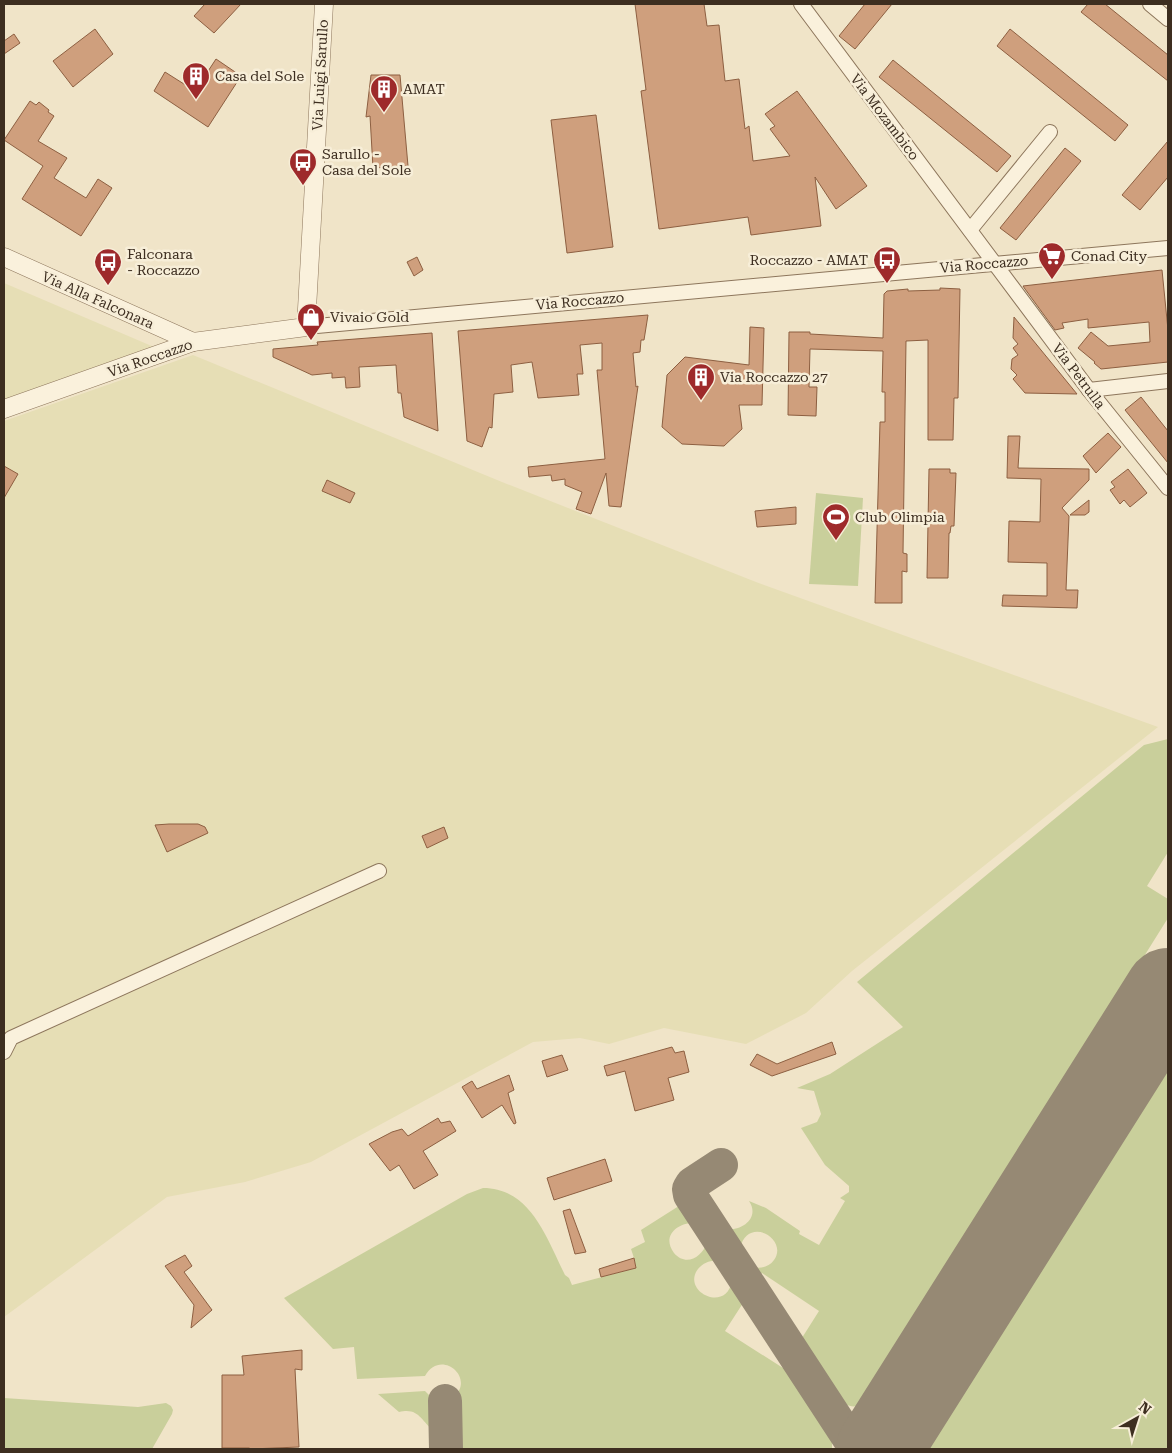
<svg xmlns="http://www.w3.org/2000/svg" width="1172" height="1453" viewBox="0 0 1172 1453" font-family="'Roboto Serif',serif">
<rect width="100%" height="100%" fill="#f0e4c8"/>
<g fill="#e6deb5">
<path d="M4 283 154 347 4 403Z"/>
<path d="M193 355 502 482 756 582 1158 727 852 971 806 1013 746 1044 664 1028 609 1044 580 1038 533 1042 311 1162 245 1182 167 1197 4 1317V421Z"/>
</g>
<g fill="#c9cf9b">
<path d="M816 493 863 498 858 586 809 584Z"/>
<path d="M1168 739V852L1147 886 1168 899V918L867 1399C857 1410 848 1408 838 1398L800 1341 819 1311 762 1273 759 1277 753 1267C761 1269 769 1267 774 1260 789 1239 748 1215 740 1248L726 1229C743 1231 760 1217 749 1201L766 1208 800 1231 799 1234 819 1245 845 1201 840 1198 849 1192V1186L825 1165 801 1128 817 1122 821 1114 814 1091 797 1088 830 1074 903 1027 857 982 1144 745Z"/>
<path d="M1168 1055V1449H922Z"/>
<path d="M483 1188C531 1188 547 1239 565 1275L569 1278 572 1285 636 1268 634 1258 631 1249 645 1242 641 1230 682 1204 695 1223C678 1222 661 1236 674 1253 686 1267 702 1257 707 1243L719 1261C711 1260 704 1262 698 1269 681 1291 726 1314 732 1281L745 1300 725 1331 783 1368 786 1362 827 1424 832 1435V1449H455L454 1397C476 1377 440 1348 425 1376L357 1379 354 1347 333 1349 284 1298 467 1194Z"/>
<path d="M425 1391 433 1399 436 1429 434 1431C421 1421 419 1407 399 1412L378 1394Z"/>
<path d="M4 1398 138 1407 166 1403 171 1406 173 1410 172 1414 152 1449H4Z"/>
</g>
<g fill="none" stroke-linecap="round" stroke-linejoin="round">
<g stroke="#968974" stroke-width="34">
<path d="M721 1165 692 1184 689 1189 690 1195 856 1449"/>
<path d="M445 1401 446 1449"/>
</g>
<path stroke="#968974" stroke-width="86" d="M879 1449 1168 991"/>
</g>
<g fill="#cf9f7d" stroke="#8d5f41">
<path d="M205 4H241L214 33 194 16Z"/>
<path d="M635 4H704L707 26 719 25 725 81 739 79 745 129 749 126 753 161 790 156 770 129 775 126 765 114 797 91 867 186 836 209 815 177 821 226 751 235 748 217 659 229 641 91 646 90Z"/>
<path d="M865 4H892L855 49 839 36Z"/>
<path d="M1088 4H1105L1168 55V81L1081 12Z"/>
<path d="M95 29 113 54 73 87 53 61Z"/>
<path d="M1010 29 1128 125 1115 141 997 46Z"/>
<path d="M14 34 20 43 4 54V41Z"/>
<path d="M216 59 241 76 208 127 154 91 165 72 195 91Z"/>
<path d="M893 60 1011 156 997 172 879 77Z"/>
<path d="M371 75H400L408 166 373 168 370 116 366 117Z"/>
<path d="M30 101 36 105 39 102 49 110 48 112 54 116 38 141 67 158 54 178 86 198 98 179 112 188 81 236 22 199 43 166 4 140Z"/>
<path d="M596 115 613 247 567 253 551 120Z"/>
<path d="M1168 141V177L1140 210 1122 195Z"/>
<path d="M1065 148 1081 161 1016 240 1000 228Z"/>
<path d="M417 257 423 270 414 276 407 262Z"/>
<path d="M1162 270 1168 330V362L1101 369 1094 363 1095 362 1078 348 1091 332 1108 346 1150 342 1149 322 1088 328V319L1062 323 1064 328 1055 330 1025 289 1023 286Z"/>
<path d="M940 288 960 289 958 398H954L953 440H928V340L906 341 903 553 907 554V572L902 571V603H875L880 422H885V392H882L883 351 810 349 809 387H817L816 416 788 415 789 332H810V334L883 338 884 294 887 291 908 289V291L940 290Z"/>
<path d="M648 315 644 340H641L640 352 633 353 636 387 638 386 621 507 609 506 606 473 591 514 576 509 582 492 565 485V479L552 481 551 475 529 477 528 467 605 459 597 370H602V343L580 345 583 374H577L579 395 538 398 532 362 511 365 513 392 494 394 492 428 489 427 482 447 467 441 458 331Z"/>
<path d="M1014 317 1077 394 1025 393 1013 379 1017 375 1011 369 1012 359 1018 355 1013 348 1018 344 1013 338Z"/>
<path d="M750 327 764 328 762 405H739L742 429 724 446 682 444 662 427 667 375 685 357 749 365Z"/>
<path d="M432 333 438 431 404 417 401 393H398L396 365 359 367 360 387 346 388 345 377 332 378V373L312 375 273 357V349L318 345 317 342Z"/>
<path d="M1141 397 1168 431V463L1125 410Z"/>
<path d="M1108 433 1121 447 1096 473 1083 456Z"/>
<path d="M1008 436H1020L1018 468 1089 469V480L1062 508 1069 516 1066 590H1078L1077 608 1002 606 1003 595 1047 596V563L1008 562 1009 521 1040 522 1041 479 1007 478Z"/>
<path d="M4 466 18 474 4 498Z"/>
<path d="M929 469H950V473H956L954 526H951L950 533H949L948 578H927Z"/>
<path d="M1128 469 1147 493 1130 507 1124 500 1120 504 1110 490 1115 487 1111 482Z"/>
<path d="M327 480 355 493 350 503 322 491Z"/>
<path d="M1089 500V512L1085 515H1070Z"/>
<path d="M796 507V524L757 527 755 511Z"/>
<path d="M169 824H198L205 827 208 833 167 852 155 825Z"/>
<path d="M444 827 448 838 427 848 422 836Z"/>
<path d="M832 1042 836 1054 772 1076 750 1065 757 1054 777 1064Z"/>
<path d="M672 1047 675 1053 684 1051 689 1072 668 1078 674 1100 635 1111 625 1071 607 1076 604 1066Z"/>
<path d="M562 1055 568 1070 547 1077 542 1061Z"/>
<path d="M509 1075 514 1090 508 1093 516 1123 514 1124 502 1105 482 1118 462 1087 472 1081 477 1089Z"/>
<path d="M438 1118 441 1123 450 1121 456 1131 423 1151 438 1175 414 1189 399 1165 390 1171 369 1144 392 1132 402 1129 408 1136Z"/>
<path d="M605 1159 612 1181 554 1200 547 1178Z"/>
<path d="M570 1209 586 1252 575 1254 563 1211Z"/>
<path d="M185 1255 192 1266 184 1272 212 1310 191 1328 194 1305 165 1266Z"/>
<path d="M634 1258 636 1268 601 1277 599 1269Z"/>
<path d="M302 1350V1370L295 1369 299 1447 251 1449 249 1448H222V1375H244L242 1356Z"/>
</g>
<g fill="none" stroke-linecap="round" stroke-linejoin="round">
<g stroke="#8d765c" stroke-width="16">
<g id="minor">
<path d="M801 4 1089 390 1168 488"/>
<path d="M1150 4 1168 19"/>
<path d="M970 230 1050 132"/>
<path d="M306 327 1168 248"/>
<path d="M1089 390 1168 381"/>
<path d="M4 1052 11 1038 379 871"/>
</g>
</g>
<g stroke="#8d765c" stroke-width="19">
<g id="tertiary">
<path d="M4 257 193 342"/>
<path d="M4 409 193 342 306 327 324 4"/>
</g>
</g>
<use href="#minor" stroke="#faf1dc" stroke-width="14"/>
<use href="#tertiary" stroke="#faf1dc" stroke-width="18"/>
</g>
<defs>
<g id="building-pin" transform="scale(1.4375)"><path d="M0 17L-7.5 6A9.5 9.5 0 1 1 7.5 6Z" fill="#9e2a2b" stroke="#f7eed8"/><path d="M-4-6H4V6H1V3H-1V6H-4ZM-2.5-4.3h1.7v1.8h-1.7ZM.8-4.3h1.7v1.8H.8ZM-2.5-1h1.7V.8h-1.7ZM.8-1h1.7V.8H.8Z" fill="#fff"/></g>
<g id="bus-pin" transform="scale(1.4375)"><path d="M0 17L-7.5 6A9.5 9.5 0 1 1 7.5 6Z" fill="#9e2a2b" stroke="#f7eed8"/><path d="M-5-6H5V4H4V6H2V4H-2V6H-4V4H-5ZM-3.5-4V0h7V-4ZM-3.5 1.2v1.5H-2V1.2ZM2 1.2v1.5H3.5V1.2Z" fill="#fff"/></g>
<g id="supermarket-pin" transform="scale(1.4375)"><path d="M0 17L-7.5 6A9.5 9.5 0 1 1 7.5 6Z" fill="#9e2a2b" stroke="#f7eed8"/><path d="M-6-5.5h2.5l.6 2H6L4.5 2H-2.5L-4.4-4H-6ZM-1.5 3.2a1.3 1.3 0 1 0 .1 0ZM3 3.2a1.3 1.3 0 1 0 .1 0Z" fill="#fff"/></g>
<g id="shop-pin" transform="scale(1.4375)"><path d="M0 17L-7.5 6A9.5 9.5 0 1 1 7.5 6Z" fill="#9e2a2b" stroke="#f7eed8"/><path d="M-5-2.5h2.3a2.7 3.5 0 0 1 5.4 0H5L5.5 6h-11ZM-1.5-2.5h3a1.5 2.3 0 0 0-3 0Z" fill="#fff"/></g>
<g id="stadium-pin" transform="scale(1.4375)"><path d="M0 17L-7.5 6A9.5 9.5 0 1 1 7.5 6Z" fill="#9e2a2b" stroke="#f7eed8"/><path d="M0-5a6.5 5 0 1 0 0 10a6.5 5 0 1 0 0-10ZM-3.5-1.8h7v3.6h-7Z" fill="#fff"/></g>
</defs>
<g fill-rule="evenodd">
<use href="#building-pin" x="196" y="76"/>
<use href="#building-pin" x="384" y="89"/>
<use href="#bus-pin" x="303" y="162"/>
<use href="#supermarket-pin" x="1052" y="256"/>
<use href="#bus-pin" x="887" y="260"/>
<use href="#bus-pin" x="108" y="262"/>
<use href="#shop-pin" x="311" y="317"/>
<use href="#building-pin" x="701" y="377"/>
<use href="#stadium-pin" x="836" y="517"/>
</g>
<g text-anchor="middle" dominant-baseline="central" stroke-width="5" stroke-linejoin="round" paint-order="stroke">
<g font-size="14" fill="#3d2e20" stroke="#f7eed8">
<text transform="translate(320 75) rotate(-87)">Via Luigi Sarullo</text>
<text transform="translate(885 117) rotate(53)">Via Mozambico</text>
<text transform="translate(984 264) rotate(-5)">Via Roccazzo</text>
<text transform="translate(98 300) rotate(24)">Via Alla Falconara</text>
<text transform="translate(580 301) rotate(-5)">Via Roccazzo</text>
<text transform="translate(150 358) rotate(-19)">Via Roccazzo</text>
<text transform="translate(1079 376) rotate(53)">Via Petrulla</text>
</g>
<g font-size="14" fill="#3d2e20" stroke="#f7eed8" text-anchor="start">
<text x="215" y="76">Casa del Sole</text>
<text x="403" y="89">AMAT</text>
<text x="322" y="154">Sarullo -<tspan x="322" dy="16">Casa del Sole</tspan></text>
<text x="127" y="254">Falconara<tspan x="127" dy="16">- Roccazzo</tspan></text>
<text x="1071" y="256">Conad City</text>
<text x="868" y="260" text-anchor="end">Roccazzo - AMAT</text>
<text x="330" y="317">Vivaio Gold</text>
<text x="720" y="377">Via Roccazzo 27</text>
<text x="855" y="517">Club Olimpia</text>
</g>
</g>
<rect width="1172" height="1453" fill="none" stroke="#3d2e20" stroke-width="10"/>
<g transform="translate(1137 1418) rotate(39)" stroke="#f7eed8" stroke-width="4" paint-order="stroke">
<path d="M0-4L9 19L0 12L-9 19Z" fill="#3d2e20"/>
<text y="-8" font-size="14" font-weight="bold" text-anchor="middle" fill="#3d2e20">N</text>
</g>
</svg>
